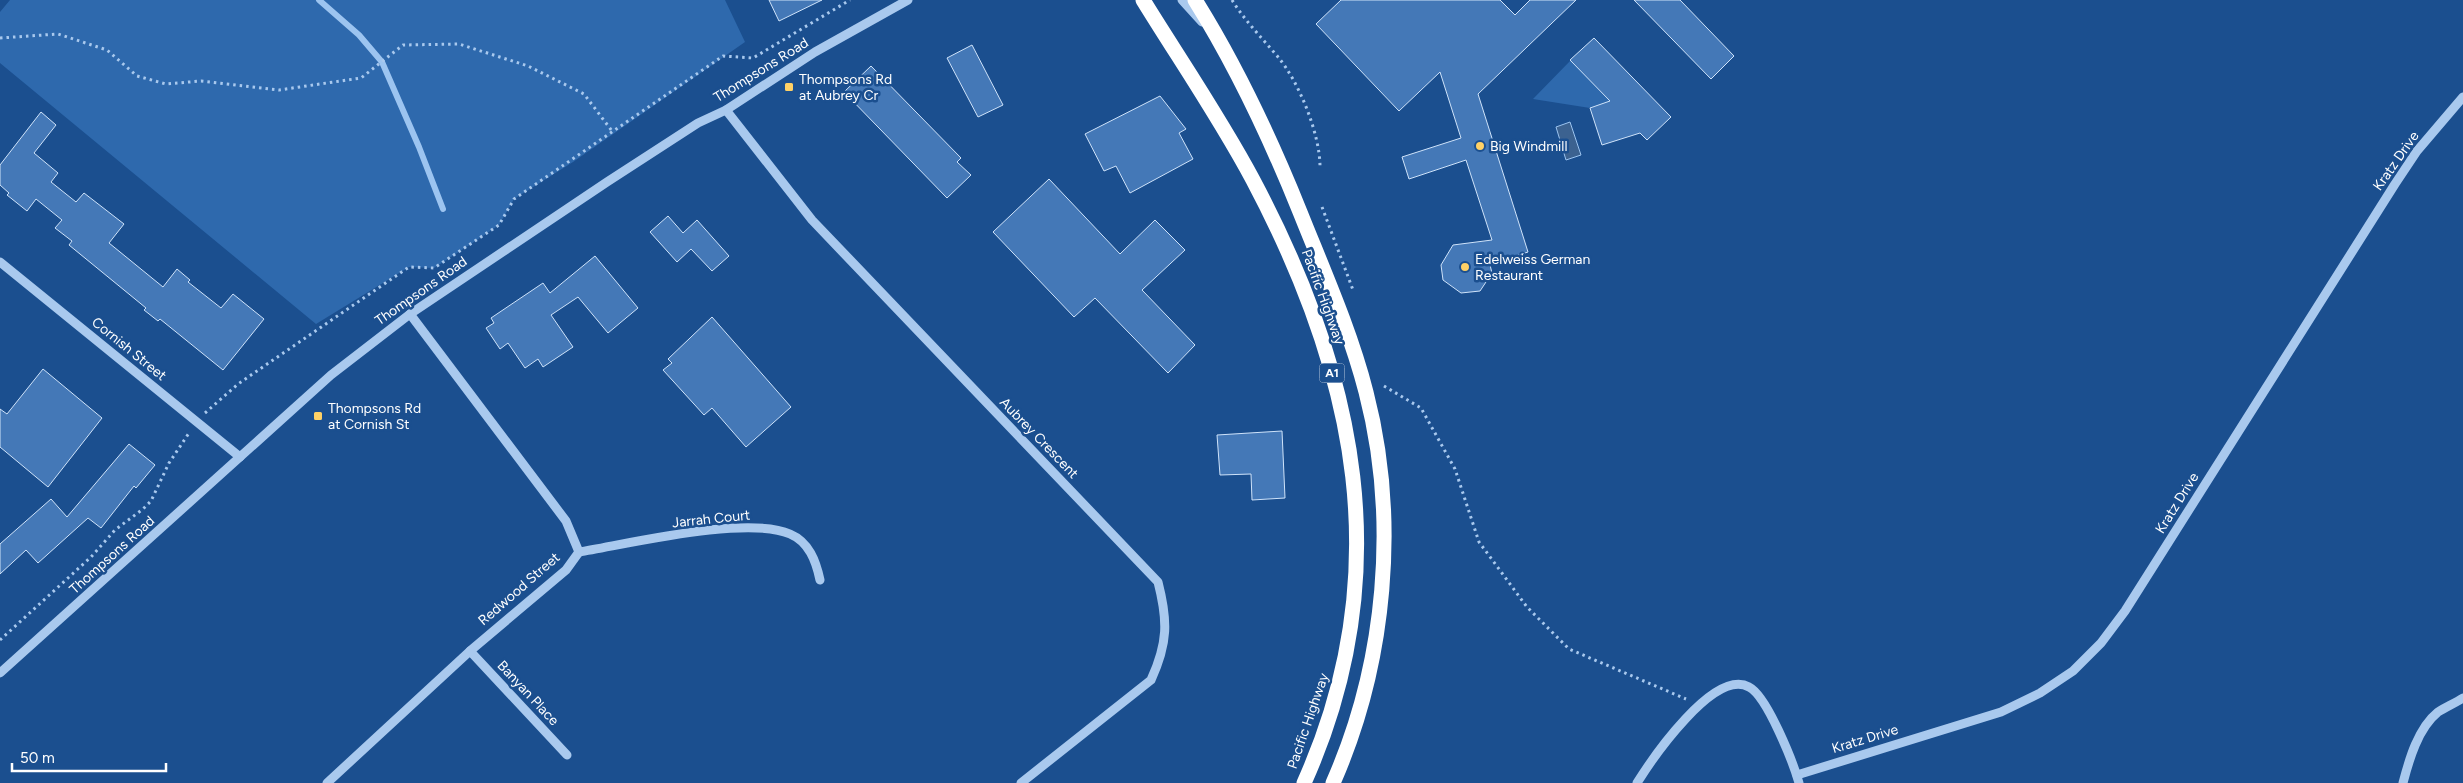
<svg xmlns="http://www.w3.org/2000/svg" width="2463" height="783" viewBox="0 0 2463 783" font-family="Figtree,sans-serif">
<rect width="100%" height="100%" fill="#1b4f8f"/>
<g fill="#2e69ad">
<path d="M10 0H725L745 42 573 162 514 199 499 225 471 244 434 268 409 267 316 324 0 63V12Z"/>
<path d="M1571 60 1618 109 1606 103 1590 108 1533 99Z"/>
</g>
<path fill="#3c6290" stroke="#9cc4f0" d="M1570 122 1581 155 1566 160 1556 127Z"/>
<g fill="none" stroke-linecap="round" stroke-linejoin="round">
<path stroke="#9cc4f0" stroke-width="6" d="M319 0 359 35 382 62 419 147 443 209"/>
</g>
<g fill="#4478b7" stroke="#cfe3fa">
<path d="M769 0H822L779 21Z"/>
<path d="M1341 0H1500L1515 15 1530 0H1576L1478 94 1528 252 1490 265 1492 273 1480 291 1461 293 1443 280 1441 265 1453 245 1492 240 1466 160 1409 179 1402 157 1461 138 1440 72 1399 111 1316 24Z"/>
<path d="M1634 0H1680L1734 56 1711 79Z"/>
<path d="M1594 38 1671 117 1647 140 1640 133 1602 145 1590 108 1610 101 1570 60Z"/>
<path d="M972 45 1003 105 978 117 947 58Z"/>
<path d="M871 66 961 158 957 162 971 175 947 198 844 92Z"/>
<path d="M1160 96 1186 129 1179 133 1193 159 1130 193 1116 166 1104 171 1085 134Z"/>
<path d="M41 112 56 125 34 153 58 173 51 182 76 202 84 193 124 224 109 243 163 287 177 269 190 280 188 282 221 308 233 294 264 319 223 370 160 319 158 321 144 310 146 308 69 245 72 241 55 228 62 220 36 199 27 211 7 195 9 193 0 185V165Z"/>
<path d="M1049 179 1120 254 1155 220 1185 250 1142 290 1195 345 1168 373 1095 298 1074 317 993 232Z"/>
<path d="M668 216 683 233 697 220 729 256 712 271 691 249 677 262 650 232Z"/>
<path d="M595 256 638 308 608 333 578 297 551 315 573 347 543 367 538 359 525 368 508 343 500 349 486 328 494 323 491 318 543 283 550 293Z"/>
<path d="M712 317 791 407 746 447 712 408 704 415 663 370 672 363 668 359Z"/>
<path d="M43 369 102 418 48 487 0 447V409L7 414Z"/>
<path d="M1282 431 1285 498 1252 500 1251 474 1220 475 1217 435Z"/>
<path d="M129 444 155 465 136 488 134 486 101 528 88 518 38 563 26 550 0 574V544L51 499 67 517Z"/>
</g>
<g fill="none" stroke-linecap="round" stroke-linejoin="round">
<g stroke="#a9c9ee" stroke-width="3" stroke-dasharray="2.5 4" stroke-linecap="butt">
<path d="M1232 0C1245 21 1262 38 1278 57 1299 82 1320 134 1320 167"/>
<path d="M0 38 58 34 107 50 137 76 166 84 201 81 279 90 361 78 403 45 459 44 528 66 584 94 612 131"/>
<path d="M1322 207 1353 290"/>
<path d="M1384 386 1421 408 1455 469 1479 542 1527 607 1569 649 1686 699"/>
<path d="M205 413 238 384 409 267 434 268 499 225 514 199 723 56 753 58 850 0"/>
<path d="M0 640 91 557 115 530 143 509 151 501 169 463 189 433"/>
</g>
<g stroke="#a9c9ee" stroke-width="9">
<path d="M1182 0 1202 22"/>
<path d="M726 110 812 220 1158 582C1168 621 1168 643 1151 680L1021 783"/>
<path d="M0 262 240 457"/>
<path d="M410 314 566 521 579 552"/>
<path d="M579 552C628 544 747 515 790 534 809 542 816 561 820 580"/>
<path d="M470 651 567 755"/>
<path d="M0 673 331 375 410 314 607 182 698 123 726 110 815 52 908 0"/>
<path d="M1797 775 2001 712 2040 693 2073 671 2101 643 2125 611 2395 184 2417 151 2463 97"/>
<path d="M327 783 470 651 566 570 579 552"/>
<path d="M1637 783C1652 759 1714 668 1749 687 1767 696 1793 762 1799 783"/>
<path d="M2403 783C2409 760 2418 728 2438 712 2446 707 2455 703 2463 698"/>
</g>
<g stroke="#fff" stroke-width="15">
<path d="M1143 0C1180 60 1220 118 1253 180 1357 376 1398 574 1304 783"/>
<path d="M1195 0C1237 67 1271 140 1300 212 1324 272 1350 330 1366 392 1399 519 1386 663 1333 783"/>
</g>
</g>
<g fill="#ffd166" stroke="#1b4f8f" stroke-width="2">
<rect x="784" y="82" width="10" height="10" rx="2.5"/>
<circle cx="1480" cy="146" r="5"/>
<circle cx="1465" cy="267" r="5"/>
<rect x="313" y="411" width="10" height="10" rx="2.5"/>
</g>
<g text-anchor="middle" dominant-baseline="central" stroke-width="5" stroke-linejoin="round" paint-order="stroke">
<rect fill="#1b4f8f" stroke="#bbcadd" stroke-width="1" x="1319.5" y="363.5" width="25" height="19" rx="4"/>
<g font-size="12" font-weight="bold" fill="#fff">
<text x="1332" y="373">A1</text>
</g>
<g font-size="14" fill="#fff" stroke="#1b4f8f">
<text transform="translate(761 70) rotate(-32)">Thompsons Road</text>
<text transform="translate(2396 161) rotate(-55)">Kratz Drive</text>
<text transform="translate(421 291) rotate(-35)">Thompsons Road</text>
<text transform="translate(1323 297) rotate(70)">Pacific Highway</text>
<text transform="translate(129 349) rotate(39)">Cornish Street</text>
<text transform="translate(1039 438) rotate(46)">Aubrey Crescent</text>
<text transform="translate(2177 503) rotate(-58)">Kratz Drive</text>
<text transform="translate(711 519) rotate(-6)">Jarrah Court</text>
<text transform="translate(112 555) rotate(-42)">Thompsons Road</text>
<text transform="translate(519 589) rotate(-41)">Redwood Street</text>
<text transform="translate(528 693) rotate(47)">Banyan Place</text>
<text transform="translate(1308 721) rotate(-71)">Pacific Highway</text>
<text transform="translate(1865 739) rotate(-17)">Kratz Drive</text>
</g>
<g font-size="14" fill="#fff" stroke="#1b4f8f" text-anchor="start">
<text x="799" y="79">Thompsons Rd<tspan x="799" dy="16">at Aubrey Cr</tspan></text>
<text x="1490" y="146">Big Windmill</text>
<text x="1475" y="259">Edelweiss German<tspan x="1475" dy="16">Restaurant</tspan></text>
<text x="328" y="408">Thompsons Rd<tspan x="328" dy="16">at Cornish St</tspan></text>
</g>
</g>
<path d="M12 763v8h154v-8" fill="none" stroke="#ffffff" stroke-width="2.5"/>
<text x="20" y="763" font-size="15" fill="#ffffff" stroke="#1b4f8f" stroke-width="4" paint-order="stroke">50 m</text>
</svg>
